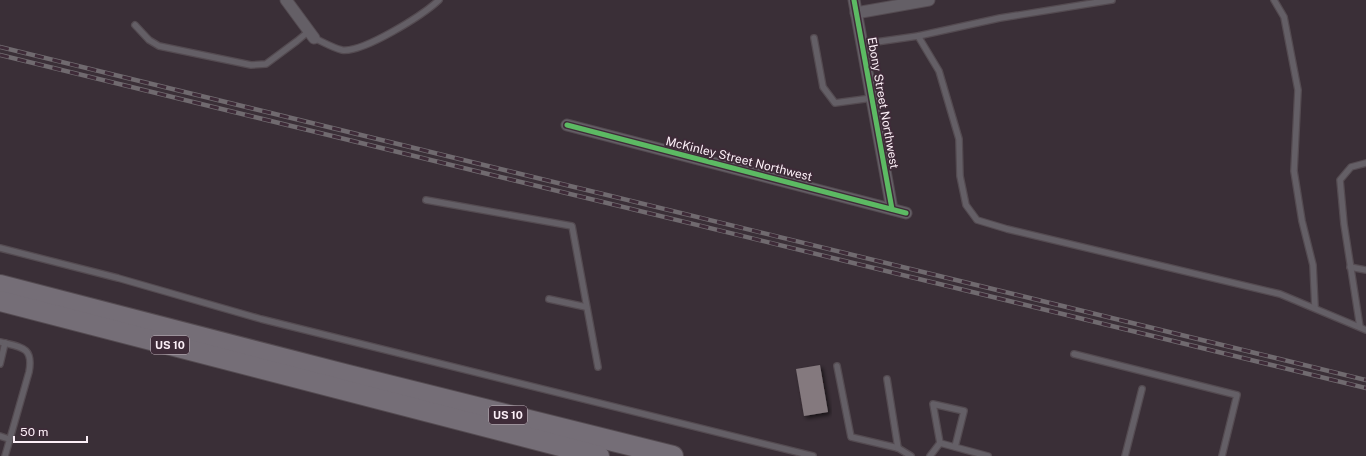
<svg xmlns="http://www.w3.org/2000/svg" width="1366" height="456" viewBox="0 0 1366 456" font-family="'Public Sans',sans-serif">
<defs>
<filter id="shadow"><feDropShadow dx="2.5" dy="2.5" stdDeviation="2" flood-color="#0009"/></filter>
</defs>
<rect width="100%" height="100%" fill="#3a2f37"/>
<path fill="#84797e" filter="url(#shadow)" d="M820 365 828 412 804 416 796 369Z"/>
<g fill="none" stroke-linecap="round" stroke-linejoin="round">
<g stroke="#544b51" stroke-width="8">
<g id="lane">
<path d="M1274 0 1284 17 1298 90 1294 171 1302 221 1313 265 1315 307"/>
<path d="M135 25 149 40 159 46 251 65 266 64 297 41 309 31"/>
<path d="M918 36 939 71 959 139 960 176 966 205 977 220 1007 229 1280 294 1366 330"/>
<path d="M314 38C323 42 333 48 342 50 363 53 423 15 439 0"/>
<path d="M814 38 823 87 835 103 872 98"/>
<path d="M862 44 918 36 1000 18 1112 0"/>
<path d="M426 200 572 226 598 367"/>
<path d="M0 248 118 278 261 319 813 456"/>
<path d="M1350 267 1366 270"/>
<path d="M549 299 586 307"/>
<path d="M1360 327 1344 224 1340 180 1351 167 1366 163"/>
<path d="M0 342C20 347 34 346 29 372L5 456"/>
<path d="M1074 354 1237 395 1222 456"/>
<path d="M0 364 5 343"/>
<path d="M837 366 851 437 898 448 911 456"/>
<path d="M887 379 898 448"/>
<path d="M0 436 9 439"/>
<path d="M955 447 964 411 933 404 940 443 988 456"/>
<path d="M930 456 940 443"/>
<path d="M1125 456 1142 389"/>
</g>
</g>
<g stroke="#544b51" stroke-width="13">
<g id="street">
<path d="M286 0 314 38"/>
<path d="M854 0 892 209"/>
<path d="M856 13 929 0"/>
<path d="M567 125 906 213"/>
</g>
</g>
<g stroke="#544b51" stroke-width="22">
<g id="highway">
<path d="M0 285 344 374 673 456"/>
<path d="M0 301 599 456"/>
</g>
</g>
<use href="#lane" stroke="#645f66" stroke-width="5.5"/>
<use href="#street" stroke="#645f66" stroke-width="11"/>
<use href="#highway" stroke="#756e77" stroke-width="20"/>
<g stroke="#706a6f" stroke-width="4.5">
<g id="rail">
<path d="M0 47 1366 380"/>
<path d="M0 55 1366 388"/>
</g>
</g>
<use href="#rail" stroke="#3e2b38" stroke-width="3" stroke-dasharray="9" stroke-linecap="butt"/>
<g stroke="#3e2b38" stroke-width="8">
<g id="cycleway">
<path d="M854 0 892 209"/>
<path d="M567 125 906 213"/>
</g>
</g>
<use href="#cycleway" stroke="#5cba63" stroke-width="5"/>
</g>
<g text-anchor="middle" dominant-baseline="central" stroke-width="4" stroke-linejoin="round" paint-order="stroke">
<g fill="#3e2b38" stroke="#c3b4be" stroke-width="1">
<rect x="151" y="336" width="38" height="18" rx="3"/>
<rect x="489" y="406" width="38" height="18" rx="3"/>
</g>
<g font-size="11" font-weight="bold" fill="#fceff7">
<text x="170" y="345">US 10</text>
<text x="508" y="415">US 10</text>
</g>
<g font-size="12" fill="#fceff7" stroke="#3e2b38">
<text transform="translate(883 103) rotate(80)">Ebony Street Northwest</text>
<text transform="translate(739 159) rotate(14)">McKinley Street Northwest</text>
</g>
</g>
<path d="M14 436v6h73v-6" fill="none" stroke="#fceff7" stroke-width="2"/>
<text x="20" y="436" font-size="12" fill="#fceff7" stroke="#3e2b38" stroke-width="3" paint-order="stroke">50 m</text>
</svg>
